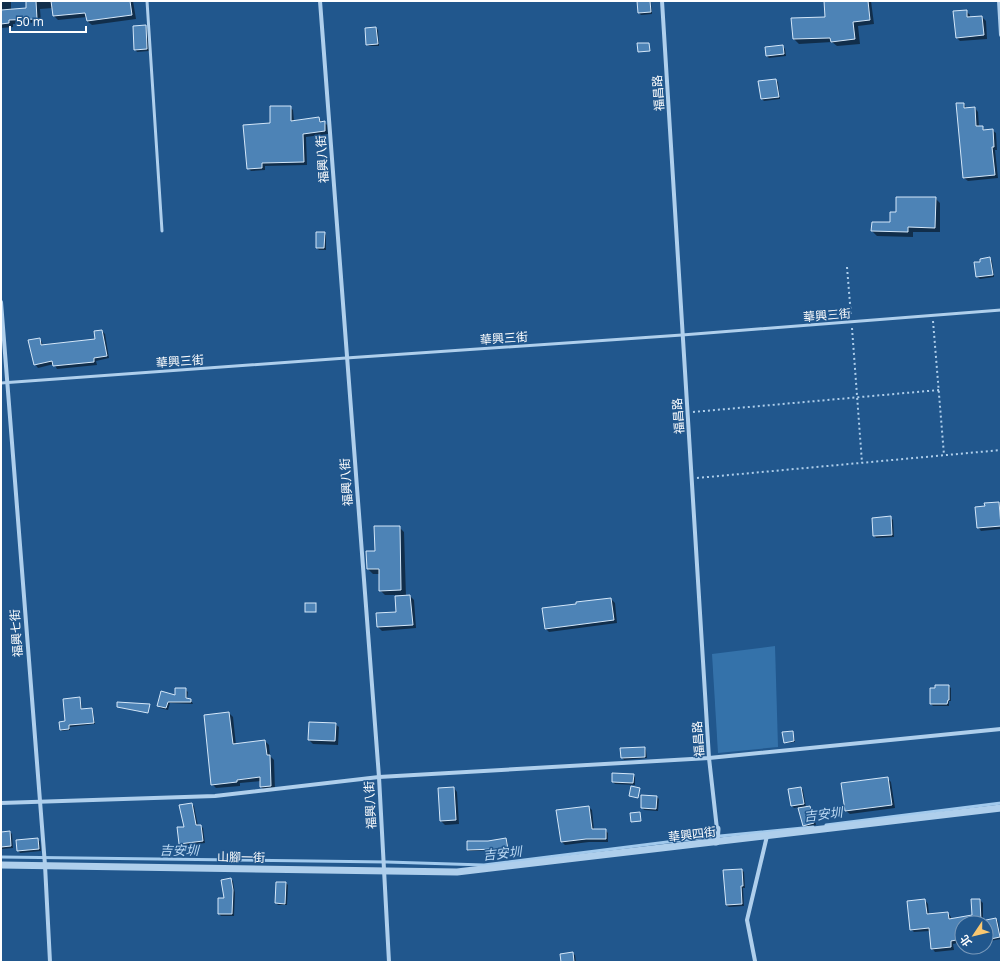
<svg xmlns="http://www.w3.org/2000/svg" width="1002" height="963" viewBox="0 0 1002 963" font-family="'Open Sans','Noto Sans TC',sans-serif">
<rect width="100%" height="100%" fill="#21578d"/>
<path fill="#3472aa" d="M775 646 778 747 718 753 712 654Z"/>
<g fill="#0007">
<path d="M1 1H11V10L27 9V1H133L136 19 92 25 87 21V17L58 20 54 16 53 8 40 9 41 22 13 24V27L1 28Z"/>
<path d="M638 1H651L652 14 641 15 639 13Z"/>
<path d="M825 1H871L874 24 858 26 860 44 837 46 832 42 799 44 794 39 826 18Z"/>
<path d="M966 11 970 15V18L982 17 986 21 987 39 960 41 956 37Z"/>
<path d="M145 26 147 29 149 51 137 52 135 49Z"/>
<path d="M376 28 378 30 379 46H369L367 44Z"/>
<path d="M783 46 785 49 786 56 769 58 767 56Z"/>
<path d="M776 80 778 82 780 99 764 101 762 99Z"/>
<path d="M964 104 967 109 975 108 978 112 979 127H982L985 130H992L996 133 997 150H995L998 178 968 181 964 178Z"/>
<path d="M290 107 293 110 294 121 319 118 322 122H324L327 125 328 134 306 137 307 165 265 166V170L251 171 248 168 271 124Z"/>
<path d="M935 198 940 203V232H913V237L877 236 872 231V223H891L897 213Z"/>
<path d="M324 233 326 235V250H319L317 248Z"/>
<path d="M990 258 992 261 994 277 980 279 977 277 981 262Z"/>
<path d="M102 331 105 334 109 358 96 361 97 365 57 369 54 364 38 368 35 364 39 339 42 342 43 346 97 340Z"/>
<path d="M999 503 1001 505V529L981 531 978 527 986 507Z"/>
<path d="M890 517 893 520 894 537 876 538 874 535Z"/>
<path d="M399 527 404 532 406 597 410 596 414 600 416 628 382 631 378 627 377 614 398 613 405 595H385L380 590V574H373L368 569 376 552Z"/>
<path d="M611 599 615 603 617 623 549 632 545 628Z"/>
<path d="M948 686 951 688V701H949V706H933L931 704Z"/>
<path d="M185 689 188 692 187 699 191 700 193 704 170 703 168 710 160 708 158 705 176 696Z"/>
<path d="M79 698 81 700 82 710 92 709 93 711 95 724 70 727V730L62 731 60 729Z"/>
<path d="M149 705V713L118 707Z"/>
<path d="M229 713 233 717 236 745 265 741 269 745 270 756 274 760 275 790 265 791 261 787V781L240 783V786L216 788 212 784Z"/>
<path d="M335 724 339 727 338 745 313 744 309 740Z"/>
<path d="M793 732 795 742 785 743 784 742Z"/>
<path d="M644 748 646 750 647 758 624 760 622 757Z"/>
<path d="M633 775 635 777V785L615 784 613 782Z"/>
<path d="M887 778 891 782 895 808 850 814 846 811Z"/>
<path d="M454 788 457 792 459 824 445 825 441 821 439 789Z"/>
<path d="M801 788 803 790 806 807H810L812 809 816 825 806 827 804 825 799 807 794 808 792 806 789 790Z"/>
<path d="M657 797 659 799 658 811 644 810 642 807Z"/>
<path d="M191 804 194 806 198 826H201L203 828 205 843 183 846 180 843Z"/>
<path d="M589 807 592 810 594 830H605L608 833V842H589L565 845 562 842 557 811Z"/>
<path d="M10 832 12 834 13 848 1 849V833Z"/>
<path d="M37 839 40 841 41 851 20 853 18 850Z"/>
<path d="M505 839 507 840 509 851 499 852 497 850 469 851 468 850 488 842Z"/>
<path d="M742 870 744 872 745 888H743L744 906 729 907 726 905Z"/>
<path d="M231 879 233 881 235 893 234 916H221L219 914V899H225Z"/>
<path d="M286 883 288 885 287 905H278L276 903Z"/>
<path d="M925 900 928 904 929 915 948 913 951 917V920L973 915 980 900 983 903V921L996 919 998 921 1001 939 990 941 988 939 986 923H962V942L953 944 954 950 935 952 932 948 930 931 914 932 911 929Z"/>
<path d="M572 953 575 955 576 962H562Z"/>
</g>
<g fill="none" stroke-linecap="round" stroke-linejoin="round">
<g stroke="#a2caed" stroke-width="3">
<path d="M826 825 1001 803"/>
<path d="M1 857 387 862 484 865 699 838 813 827"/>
</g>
</g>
<g fill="#4d83b6" stroke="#d4e7f9">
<path d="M26 1H36L37 19 9 20V23L1 24V10L26 8Z"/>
<path d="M51 1H130L132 15 87 21 85 13 53 16Z"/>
<path d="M637 1H650L651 12 638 13Z"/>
<path d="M824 1H868L870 20 853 22 855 39 831 42 830 38 793 39 791 18 825 17Z"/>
<path d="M967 10V17L982 16 984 35 956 38 953 11Z"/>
<path d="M146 25 147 49 134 50 133 26Z"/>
<path d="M376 27 378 44 366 45 365 28Z"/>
<path d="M637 43H649L650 51 638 52Z"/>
<path d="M783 45 784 54 766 56 765 47Z"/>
<path d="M776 79 779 97 761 99 758 81Z"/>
<path d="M956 103H964V108L975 107 976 126H983V130L993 129 994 147H992L995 175 963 178Z"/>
<path d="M270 106H291V121L319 117 320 122 325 121V131L303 134 304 162 262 163V168L247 169 243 125 270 123Z"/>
<path d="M896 197H936L935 228 908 227V232L871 231 872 222H890V212H896Z"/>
<path d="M316 232H325L324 248H316Z"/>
<path d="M990 257 993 275 976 277 974 262H980V259Z"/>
<path d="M102 330 107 356 94 358V362L53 366 52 361 34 365 28 340 40 338 41 345 95 339 94 331Z"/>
<path d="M999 502 1001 526 977 528 975 507 985 506 984 503Z"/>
<path d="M891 516 892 535 873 536 872 518Z"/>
<path d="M374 526H400L401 590 379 591V569H367L366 551H375Z"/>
<path d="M410 595 413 625 377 627 376 613 396 612 395 596Z"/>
<path d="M611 598 614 620 545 629 542 608 576 604V602Z"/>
<rect x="305" y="603" width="11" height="9"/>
<path d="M935 685H949V700H948L947 704H930V688H935Z"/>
<path d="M175 688H186V698L191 699V702H168L166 708 157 706 161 691 175 695Z"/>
<path d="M80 697 81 709 92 708 94 723 69 725V729L60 730 59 722 65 721 63 699Z"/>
<path d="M117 702 150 704 148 713 117 707Z"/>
<path d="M229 712 233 744 265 740 267 755H270L271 786 260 787V777L237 780V782L211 785 204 715Z"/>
<path d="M309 722 336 723 335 741 308 740Z"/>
<path d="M793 731 794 741 784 743 782 732Z"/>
<path d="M645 747V757L621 758 620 748Z"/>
<path d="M612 773 634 774 633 783 612 782Z"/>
<path d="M888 777 892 805 845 811 841 783Z"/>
<path d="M631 786 640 788 638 798 629 796Z"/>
<path d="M454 787 456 820 440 821 438 788Z"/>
<path d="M801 787 804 804 791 806 788 789Z"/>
<path d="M641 795 657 796 656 809 641 808Z"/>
<path d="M192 803 196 825H201L203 841 179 844 177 827H184L179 805Z"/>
<path d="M589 806 592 829H606V839H586L561 842 556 810Z"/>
<path d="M810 806 814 823 803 826 798 808Z"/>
<path d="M640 812 641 821 631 822 630 813Z"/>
<path d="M10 831 11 846 1 847V832Z"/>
<path d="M38 838 39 849 17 851 16 840Z"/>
<path d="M506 838 508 849 497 851 496 849 467 850V841H488Z"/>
<path d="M742 869 743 886H741L742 904 726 905 723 870Z"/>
<path d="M231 878 233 890 232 914H218V898H224L221 880Z"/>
<path d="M276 882H286L285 904 275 903Z"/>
<path d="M925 899 927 914 948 912 949 919 972 915 971 899H980L981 922 962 923V939L951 941V947L931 949 929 928 910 930 907 901Z"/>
<path d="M996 918 1000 937 986 940V920Z"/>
<path d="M573 952 574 962H561L560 954Z"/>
</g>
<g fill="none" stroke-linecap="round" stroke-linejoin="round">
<g stroke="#afcfec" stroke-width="2" stroke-dasharray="2 3" stroke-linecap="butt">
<path d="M847 267 851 316"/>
<path d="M933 321 944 455"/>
<path d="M852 328 862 463"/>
<path d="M693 412 939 390"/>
<path d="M697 478 1001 450"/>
</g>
<g stroke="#afcfec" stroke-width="3">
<path d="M147 1 162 231"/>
<path d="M1 383 346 358 682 335 1001 310"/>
</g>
<g stroke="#afcfec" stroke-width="4">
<path d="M320 1 379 777 389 962"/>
<path d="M662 1 709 758 717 829"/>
<path d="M999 1 1001 35"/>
<path d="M1 302 45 865 50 962"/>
<path d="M1 803 215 796 379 777 709 758 1001 729"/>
<path d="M755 961 747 920 767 836"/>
</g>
<g stroke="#afcfec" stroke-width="7">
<path d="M716 842 717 829"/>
<path d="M1 865 457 872 1001 808"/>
</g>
</g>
<g text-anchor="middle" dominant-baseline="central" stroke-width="3" stroke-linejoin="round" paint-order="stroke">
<g font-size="12" fill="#fff" stroke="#21578d">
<text transform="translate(658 93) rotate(-94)">福昌路</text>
<text transform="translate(322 159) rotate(-94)">福興八街</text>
<text transform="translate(827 315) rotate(-5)">華興三街</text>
<text transform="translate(504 338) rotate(-4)">華興三街</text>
<text transform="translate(180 361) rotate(-4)">華興三街</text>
<text transform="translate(678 416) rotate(-94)">福昌路</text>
<text transform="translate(346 482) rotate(-94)">福興八街</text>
<text transform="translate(16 633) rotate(-94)">福興七街</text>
<text transform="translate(698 739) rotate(-94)">福昌路</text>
<text transform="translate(370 805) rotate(-93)">福興八街</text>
<text transform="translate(692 834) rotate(-7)">華興四街</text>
<text transform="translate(241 857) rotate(1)">山腳一街</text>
</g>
<g font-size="13" font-style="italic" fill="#bad8f3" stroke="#21578d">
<text transform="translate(823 814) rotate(-7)">吉安圳</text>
<text transform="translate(179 850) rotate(1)">吉安圳</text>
<text transform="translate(502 853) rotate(-6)">吉安圳</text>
</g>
</g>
<rect width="1002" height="963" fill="none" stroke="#ffffff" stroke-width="4"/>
<g transform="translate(974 935) rotate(235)"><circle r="19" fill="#21578d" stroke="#7a9abb"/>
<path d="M0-3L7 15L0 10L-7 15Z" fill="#f9c770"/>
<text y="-6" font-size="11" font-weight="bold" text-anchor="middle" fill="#ffffff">北</text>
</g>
<path d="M10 26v6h76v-6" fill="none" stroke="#ffffff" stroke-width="2"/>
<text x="16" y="26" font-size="12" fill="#ffffff" stroke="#21578d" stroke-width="3" paint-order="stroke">50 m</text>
</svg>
